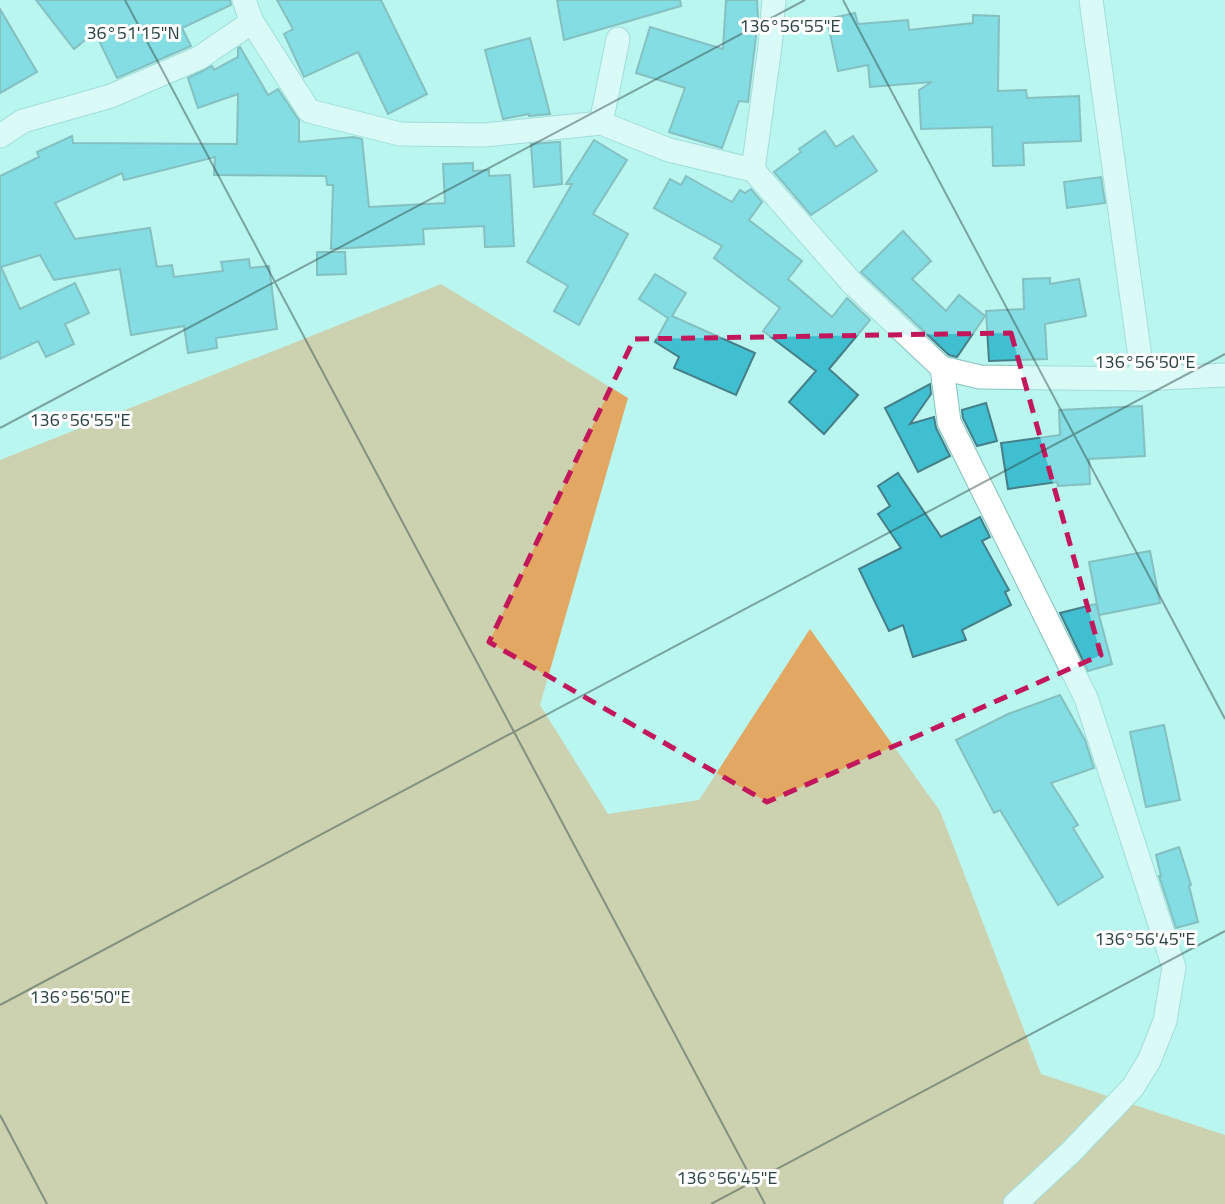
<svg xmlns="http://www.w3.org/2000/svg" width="1225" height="1204" viewBox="0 0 1225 1204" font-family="'Titillium Web',sans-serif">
<rect width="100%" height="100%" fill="#b9f6f0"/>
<path fill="#e2a762" d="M441 284 628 398 540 705 608 814 699 800 810 629 940 811 1041 1074 1225 1135V1204H0V460Z"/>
<g fill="#40bfd1" stroke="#467f88" stroke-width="2">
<path d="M36 0H230L231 5 182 28 191 46 117 78 95 32 74 49Z"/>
<path d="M277 0H381L427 94 388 114 358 52 304 77 284 34 293 29Z"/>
<path d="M557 0H680L681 6 564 40Z"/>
<path d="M726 0H757L758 20 748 102 739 101 722 148 669 132 685 88 636 73 650 27 723 49Z"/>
<path d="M0 9 37 72 0 93Z"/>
<path d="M855 13 858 24 908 20 909 30 973 23V15L999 16 998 91 1026 90 1027 98 1079 96 1081 141 1023 143 1024 165 993 166 992 127 921 129 919 90 932 82 870 87 868 65 838 71 827 19Z"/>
<path d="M530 38 550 114 529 116V114L503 119 485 50Z"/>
<path d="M240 47 268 95 278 89 299 120V142L354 137 362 139 369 207 445 203 443 164 473 163V171L489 170V176L510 175 514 246 485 247 484 226 423 229 424 244 331 249 333 185H327L326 176 214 175 215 157 124 180 122 173 55 203 75 239 150 228 157 267 172 265 174 277 223 271 221 262 249 259 250 268 269 266 277 329 216 338 217 348 188 353 184 326 131 335 120 269 54 280 40 255 1 267 20 309 75 283 89 313 65 324 74 344 46 357 38 341 0 359V176L39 157 37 152 72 136 73 143 237 144 238 94 198 108 188 78 212 66 214 70 238 57V48Z"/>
<path d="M825 131 836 147 853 136 877 171 811 215 774 172 801 152 799 149Z"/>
<path d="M594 140 627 160 593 214 628 234 579 325 554 311 568 286 527 262 572 184H566Z"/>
<path d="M557 142H560L562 184 534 187 531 144Z"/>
<path d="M686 176 732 202 740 190 745 193 751 189 762 202 749 220 802 261 788 279 832 317 847 298 870 320 829 369 858 395 824 434 789 402 816 371 763 331 780 308 714 258 722 246 654 208 670 179 681 185Z"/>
<path d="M1101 177 1105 203 1067 208 1064 182Z"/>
<path d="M903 231 931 261 912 279 946 311 959 295 985 316 957 357 949 355 861 272Z"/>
<path d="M317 252H345L346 274 317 275Z"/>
<path d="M655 274 686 293 672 316 755 353 736 395 674 368 679 357 655 342 668 318 639 299Z"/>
<path d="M1050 278V284L1079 279 1086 316 1045 324 1047 359 989 361 986 311 1024 309 1023 279Z"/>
<path d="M930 384 931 394 910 424 934 417 936 428 950 456 918 472 885 408Z"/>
<path d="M986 403 997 441 977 446 963 418 962 410Z"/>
<path d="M1142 406 1145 456 1089 459 1090 484 1058 486 1057 482 1008 489 1001 443 1060 435 1059 410Z"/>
<path d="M898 473 941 537 980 517 990 537 982 541 1009 590 1005 592 1011 605 962 630 966 640 913 657 903 625 889 631 859 569 901 548 878 514 890 506 878 486Z"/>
<path d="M1150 551 1160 603 1099 615 1089 562Z"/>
<path d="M1096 604 1112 664 1088 671 1060 613Z"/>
<path d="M1060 695 1085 740 1094 768 1051 783 1078 825 1073 828 1103 877 1058 905 1000 810 994 813 956 740 1008 714Z"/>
<path d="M1164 725 1180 800 1146 807 1130 732Z"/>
<path d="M1179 847 1191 885 1189 886 1198 922 1176 928 1159 876H1161L1156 855Z"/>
</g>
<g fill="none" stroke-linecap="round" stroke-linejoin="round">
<g stroke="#86c1bc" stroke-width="25">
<g id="street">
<path d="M244 0 252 22 309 111 400 134 485 135 601 123 669 150 753 170 852 283 942 368 980 377 1143 379 1225 375"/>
<path d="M1091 0 1143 379"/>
<path d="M601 123 618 39"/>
<path d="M0 136 23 121 111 96 199 58 252 22"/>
<path d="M753 170 770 46 774 0"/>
<path d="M942 368 949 422 1086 698 1174 967 1165 1021 1149 1061 1133 1087 1071 1152 1015 1204"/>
</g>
</g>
<use href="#street" stroke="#fff" stroke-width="23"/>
</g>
<path d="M0 0H1225V1204H0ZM1011 333 1101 655 767 802 489 642 634 339Z" fill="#b9f6f0" fill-opacity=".55" fill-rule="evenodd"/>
<path fill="none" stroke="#c2185b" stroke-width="5" stroke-dasharray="14 9" stroke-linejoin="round" d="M1011 333 1101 655 767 802 489 642 634 339Z"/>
<path fill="none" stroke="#2a4240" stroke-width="2" stroke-opacity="0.45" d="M125 0 765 1204M843 0 1225 719M0 428 805 0M0 1005 1225 354M0 1115 47 1204M711 1204 1225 931"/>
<g font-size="18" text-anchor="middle" fill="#2a4240" stroke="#fff" stroke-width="6" stroke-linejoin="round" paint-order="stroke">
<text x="790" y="32">136°56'55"E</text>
<text x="133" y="39">36°51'15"N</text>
<text x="1145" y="368">136°56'50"E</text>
<text x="80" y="426">136°56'55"E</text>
<text x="1145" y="945">136°56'45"E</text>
<text x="80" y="1003">136°56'50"E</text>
<text x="727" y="1184">136°56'45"E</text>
</g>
</svg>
